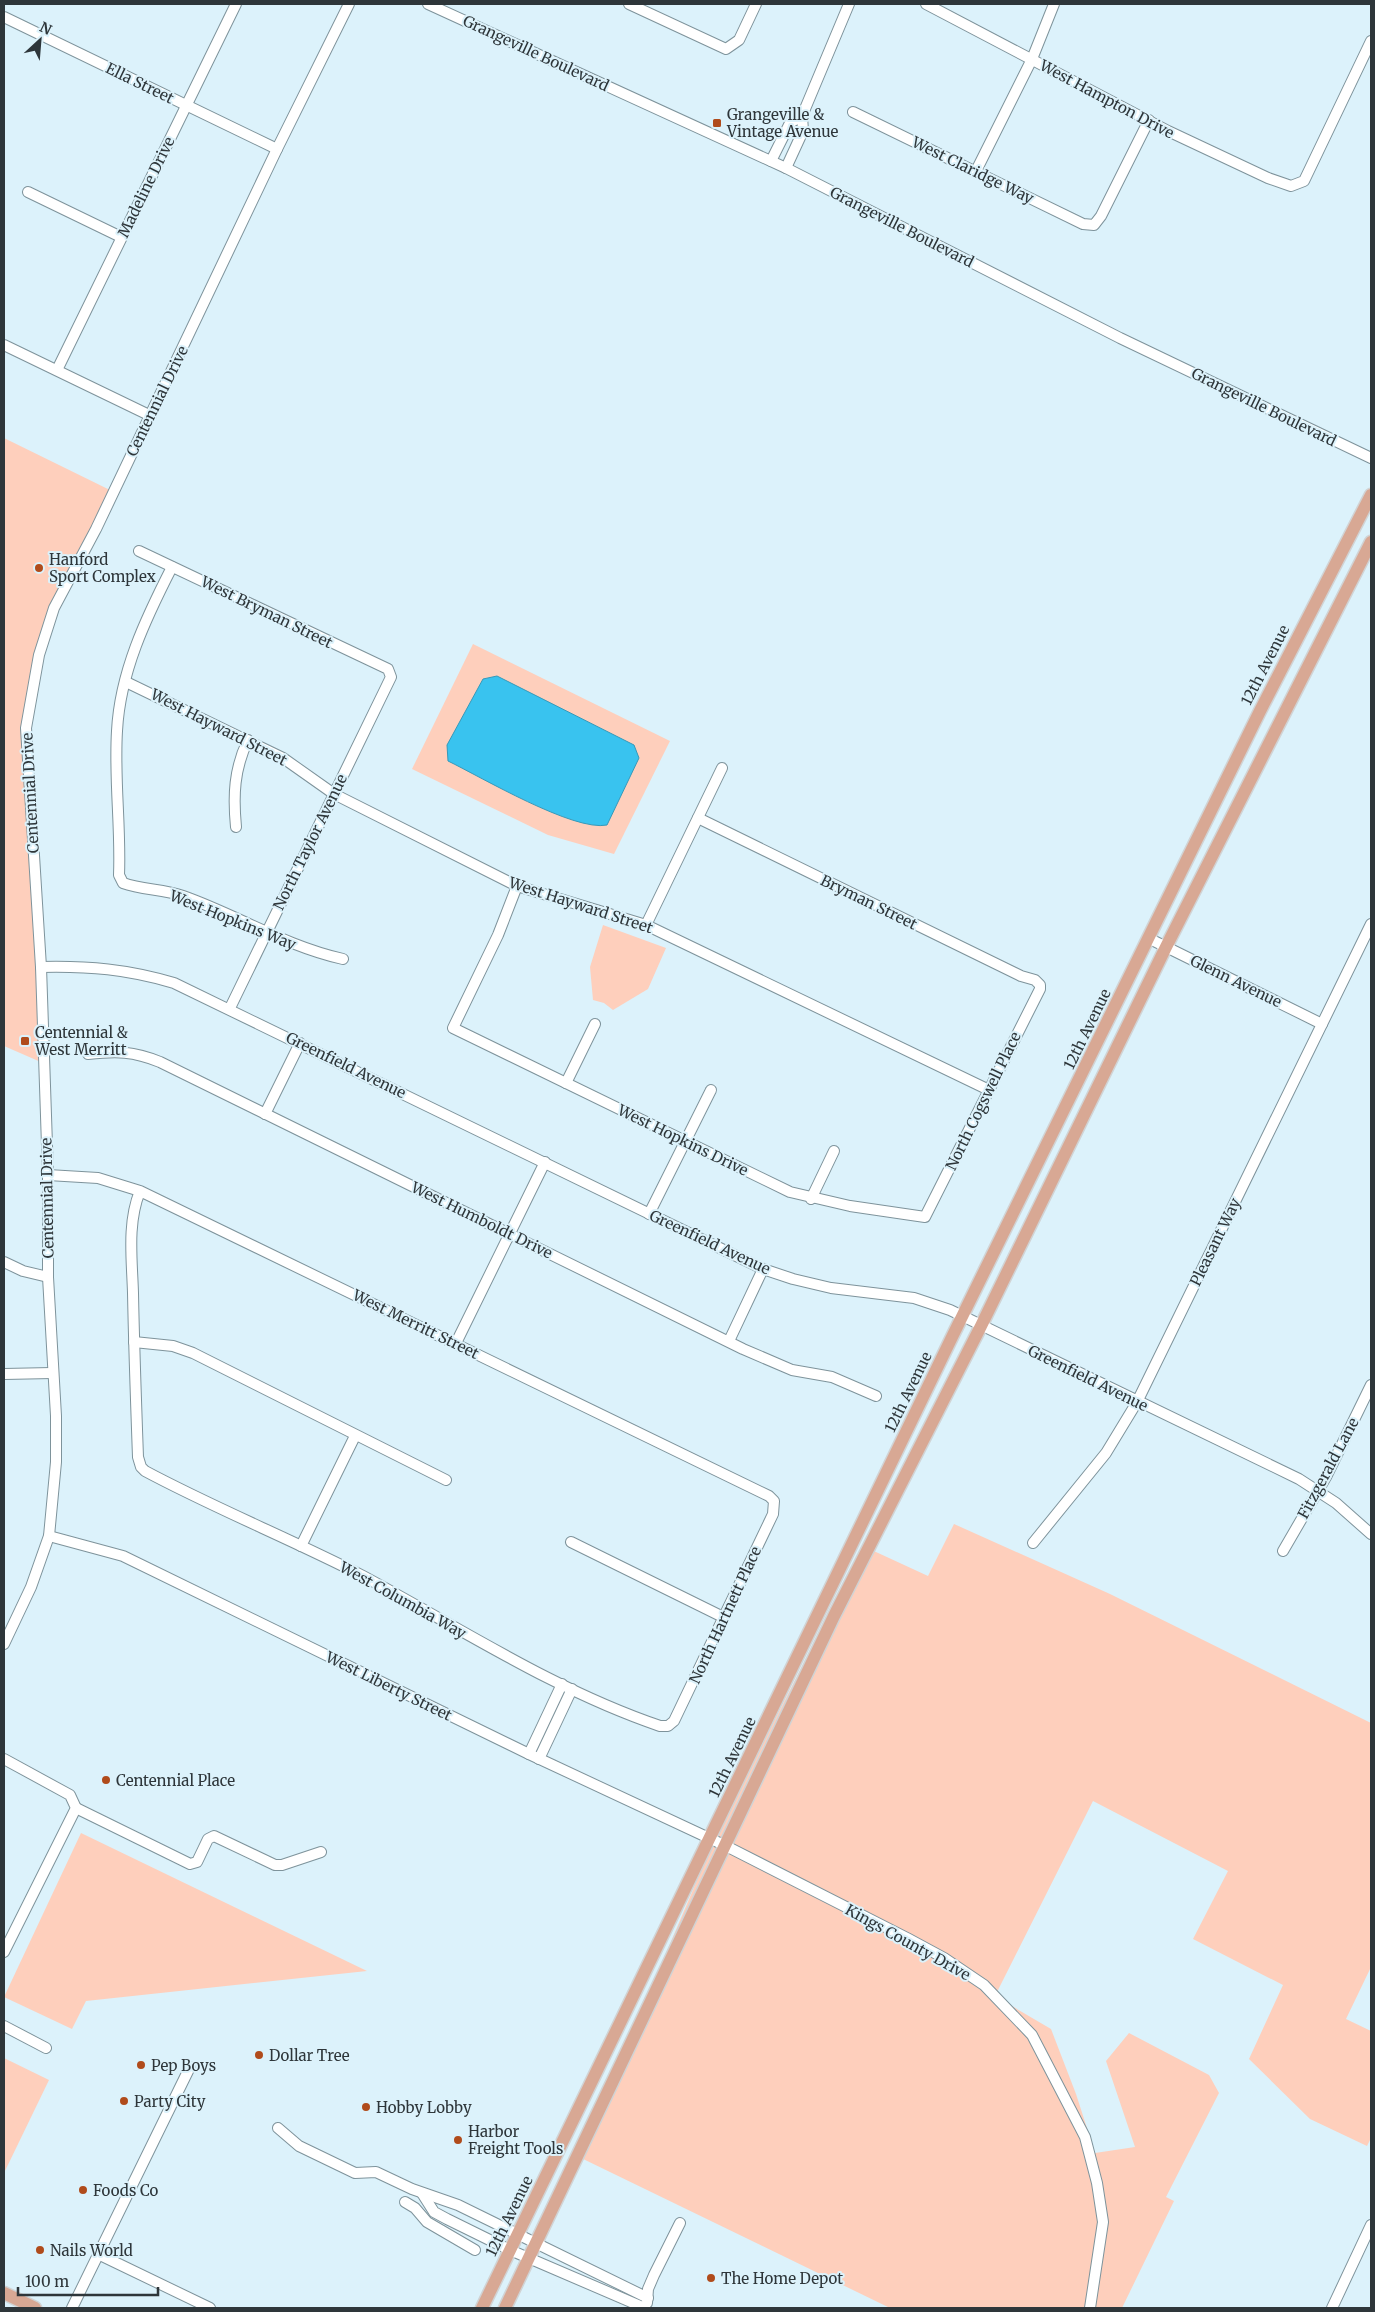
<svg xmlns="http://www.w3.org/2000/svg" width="1375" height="2312" viewBox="0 0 1375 2312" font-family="Merriweather,serif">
<rect width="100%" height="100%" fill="#dcf2fb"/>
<g fill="#fecfbc">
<path d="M4 438 114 492 54 608 26 728 43 1063 4 1046Z"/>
<path d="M473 644 670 741 614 854 548 835 412 769Z"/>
<path d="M603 925 666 948 648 989 613 1010 604 1003 593 1000 590 967Z"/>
<path d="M954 1524 1110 1594 1371 1723V1967L1346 2019 1371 2031V2138L1367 2146 1310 2119 1249 2059 1283 1985 1193 1939 1228 1871 1093 1801 995 1996 1051 2029 1076 2094 1095 2153 1135 2147 1106 2061 1129 2033 1209 2075 1219 2093 1166 2197 1174 2201 1122 2308H890L579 2157 716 1836 863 1546 928 1576Z"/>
<path d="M81 1833 367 1971 86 2001 72 2029 4 1997Z"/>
<path d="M4 2058 49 2080 4 2173Z"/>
</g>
<path fill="#39c3ef" stroke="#3699b9" d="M497 676 634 745 639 758 607 825C574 832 481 777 448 761L447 745 483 679Z"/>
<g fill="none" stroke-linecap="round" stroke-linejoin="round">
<g stroke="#7e939b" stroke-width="12">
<g id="minor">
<path d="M428 4 786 168 1120 338 1371 458"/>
<path d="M629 4 726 49 739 40 756 4"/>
<path d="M926 4 1168 131 1268 178 1291 186 1304 181 1371 41"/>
<path d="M4 17 277 149"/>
<path d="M853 112 1083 224 1094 225 1101 216 1149 120"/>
<path d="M771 161 790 123 802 116"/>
<path d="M786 168 803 131 802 116 849 4"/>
<path d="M976 171 1032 59 1054 4"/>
<path d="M28 192 121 237"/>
<path d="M4 345 151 416"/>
<path d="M57 370 236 4"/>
<path d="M139 551 388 669 391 677 230 1008"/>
<path d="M172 567C146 618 120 672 117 731 114 779 121 827 119 875L123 883C142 890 163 889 183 896 237 915 285 946 343 959"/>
<path d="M126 682 283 758 334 794 517 886 646 925 989 1090"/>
<path d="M236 827C233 796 234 769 248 740"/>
<path d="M517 886 498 935 453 1028 790 1192 850 1206 925 1217 1040 989V985L1035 980 1021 976 698 818"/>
<path d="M646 925 722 768"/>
<path d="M1150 939 1322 1024"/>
<path d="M41 967C89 966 127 969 174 983L763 1269 793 1279 831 1288 914 1298 950 1310 1299 1479 1336 1503 1371 1534"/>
<path d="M88 1054C117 1051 133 1051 160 1062L743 1349 792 1370 832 1377 876 1396"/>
<path d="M566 1083 595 1024"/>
<path d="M265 1114 300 1043"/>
<path d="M48 1175 98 1178 140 1191 769 1496 774 1501 773 1514 674 1721 668 1726H660C554 1690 460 1628 363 1576 291 1539 216 1509 145 1471L141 1467 138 1457C136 1402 134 1347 133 1293 132 1259 127 1223 140 1191"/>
<path d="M811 1199 834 1151"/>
<path d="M649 1214 711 1090"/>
<path d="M4 1262 23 1271 48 1277"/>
<path d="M729 1341 763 1269"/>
<path d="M134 1342 173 1346 193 1353 446 1480"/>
<path d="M456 1343 545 1162"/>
<path d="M4 1374 52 1373"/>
<path d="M49 1536 123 1556 529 1754 726 1846 907 1938 944 1958 984 1985 1032 2035 1085 2137 1097 2183 1103 2222 1090 2308"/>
<path d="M571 1542 723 1617"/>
<path d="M1033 1543 1106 1453 1137 1402 1371 924"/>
<path d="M301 1546 355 1436"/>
<path d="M1283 1551 1326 1477 1371 1385"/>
<path d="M4 1644 31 1587 49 1536 56 1462V1416L48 1277V1175L41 967 26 728 39 655 54 608 96 529 277 149 349 4"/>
<path d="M529 1754 562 1684"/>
<path d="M4 1759 70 1795 76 1808 4 1952"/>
<path d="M539 1759 572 1689"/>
<path d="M76 1808 190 1864 197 1862 208 1839 214 1836 275 1865H282L321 1852"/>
<path d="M4 2026 46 2048"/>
<path d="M278 2128 299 2146 355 2173 376 2172 412 2189 458 2205 648 2298"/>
<path d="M422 2193 434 2212 447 2219 510 2250 645 2308"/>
<path d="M405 2202 415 2208 427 2222 475 2250"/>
<path d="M98 2254 210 2308"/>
<path d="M647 2303 648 2289 654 2275 680 2223"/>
<path d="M72 2308 190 2067"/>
<path d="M1332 2308 1371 2225"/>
</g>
</g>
<g stroke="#d1d3d4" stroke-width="15">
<g id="major">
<path d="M4 2293 35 2308"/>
<path d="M482 2308 953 1335 1260 711 1371 495"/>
<path d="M505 2308 834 1616 981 1326 1166 947 1371 542"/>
</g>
</g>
<use href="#minor" stroke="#fff" stroke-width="10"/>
<use href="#major" stroke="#d8a894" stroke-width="12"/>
</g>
<g fill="#b04b1b" stroke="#dcf2fb" stroke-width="2">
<rect x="712" y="118" width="10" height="10" rx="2.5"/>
<circle cx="39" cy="568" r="5"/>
<rect x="20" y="1036" width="10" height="10" rx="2.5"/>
<circle cx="106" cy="1780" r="5"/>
<circle cx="259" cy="2055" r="5"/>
<circle cx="141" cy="2065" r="5"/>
<circle cx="124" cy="2101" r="5"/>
<circle cx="366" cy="2107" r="5"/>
<circle cx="458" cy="2140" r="5"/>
<circle cx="83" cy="2190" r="5"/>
<circle cx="40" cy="2250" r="5"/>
<circle cx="711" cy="2278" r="5"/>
</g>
<g text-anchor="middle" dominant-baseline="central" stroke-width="4" stroke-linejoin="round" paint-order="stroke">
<g font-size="15" fill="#2e363a" stroke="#dcf2fb">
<text transform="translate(536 53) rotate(25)">Grangeville Boulevard</text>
<text transform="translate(140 83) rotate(26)">Ella Street</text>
<text transform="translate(1107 99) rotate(28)">West Hampton Drive</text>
<text transform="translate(973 170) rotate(26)">West Claridge Way</text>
<text transform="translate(146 187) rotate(-64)">Madeline Drive</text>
<text transform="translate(902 227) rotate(27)">Grangeville Boulevard</text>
<text transform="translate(157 401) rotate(-64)">Centennial Drive</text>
<text transform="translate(1264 407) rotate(26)">Grangeville Boulevard</text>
<text transform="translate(267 612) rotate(26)">West Bryman Street</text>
<text transform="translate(1265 665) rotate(-63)">12th Avenue</text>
<text transform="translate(219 727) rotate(27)">West Hayward Street</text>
<text transform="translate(30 793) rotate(-93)">Centennial Drive</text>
<text transform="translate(310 842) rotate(-64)">North Taylor Avenue</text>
<text transform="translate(869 902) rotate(26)">Bryman Street</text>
<text transform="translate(581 905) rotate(18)">West Hayward Street</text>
<text transform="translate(233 920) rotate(22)">West Hopkins Way</text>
<text transform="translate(1236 981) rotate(26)">Glenn Avenue</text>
<text transform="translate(1087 1029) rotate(-64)">12th Avenue</text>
<text transform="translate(346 1065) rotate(26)">Greenfield Avenue</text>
<text transform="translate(983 1101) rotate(-64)">North Cogswell Place</text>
<text transform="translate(683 1140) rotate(26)">West Hopkins Drive</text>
<text transform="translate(47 1198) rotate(-91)">Centennial Drive</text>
<text transform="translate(482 1220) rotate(26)">West Humboldt Drive</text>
<text transform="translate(710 1242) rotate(25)">Greenfield Avenue</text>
<text transform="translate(1215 1242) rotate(-64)">Pleasant Way</text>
<text transform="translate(416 1324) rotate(26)">West Merritt Street</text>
<text transform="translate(1088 1378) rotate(26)">Greenfield Avenue</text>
<text transform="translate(908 1392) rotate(-64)">12th Avenue</text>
<text transform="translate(1328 1468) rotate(-62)">Fitzgerald Lane</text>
<text transform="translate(403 1600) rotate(29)">West Columbia Way</text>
<text transform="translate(725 1615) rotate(-65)">North Hartnett Place</text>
<text transform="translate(389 1686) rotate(26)">West Liberty Street</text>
<text transform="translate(732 1757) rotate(-64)">12th Avenue</text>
<text transform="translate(908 1942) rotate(29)">Kings County Drive</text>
<text transform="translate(509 2216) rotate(-64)">12th Avenue</text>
</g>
<g font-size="15" fill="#2e363a" stroke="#dcf2fb" text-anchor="start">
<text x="727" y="114">Grangeville &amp;<tspan x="727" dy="17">Vintage Avenue</tspan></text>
<text x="49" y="559">Hanford<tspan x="49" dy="17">Sport Complex</tspan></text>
<text x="35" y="1032">Centennial &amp;<tspan x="35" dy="17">West Merritt</tspan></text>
<text x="116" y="1780">Centennial Place</text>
<text x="269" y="2055">Dollar Tree</text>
<text x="151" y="2065">Pep Boys</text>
<text x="134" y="2101">Party City</text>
<text x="376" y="2107">Hobby Lobby</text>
<text x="468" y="2131">Harbor<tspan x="468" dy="17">Freight Tools</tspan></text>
<text x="93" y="2190">Foods Co</text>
<text x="50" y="2250">Nails World</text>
<text x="721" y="2278">The Home Depot</text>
</g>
</g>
<rect width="1375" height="2312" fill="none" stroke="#2e363a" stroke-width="10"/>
<g transform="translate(40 40) rotate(26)" stroke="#dcf2fb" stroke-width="4" paint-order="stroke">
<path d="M0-4L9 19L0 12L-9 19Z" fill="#2e363a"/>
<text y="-8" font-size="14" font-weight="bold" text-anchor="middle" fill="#2e363a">N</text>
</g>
<path d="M18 2287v8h140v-8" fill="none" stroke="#2e363a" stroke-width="2.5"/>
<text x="25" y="2287" font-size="15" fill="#2e363a" stroke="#dcf2fb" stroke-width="4" paint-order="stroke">100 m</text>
</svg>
